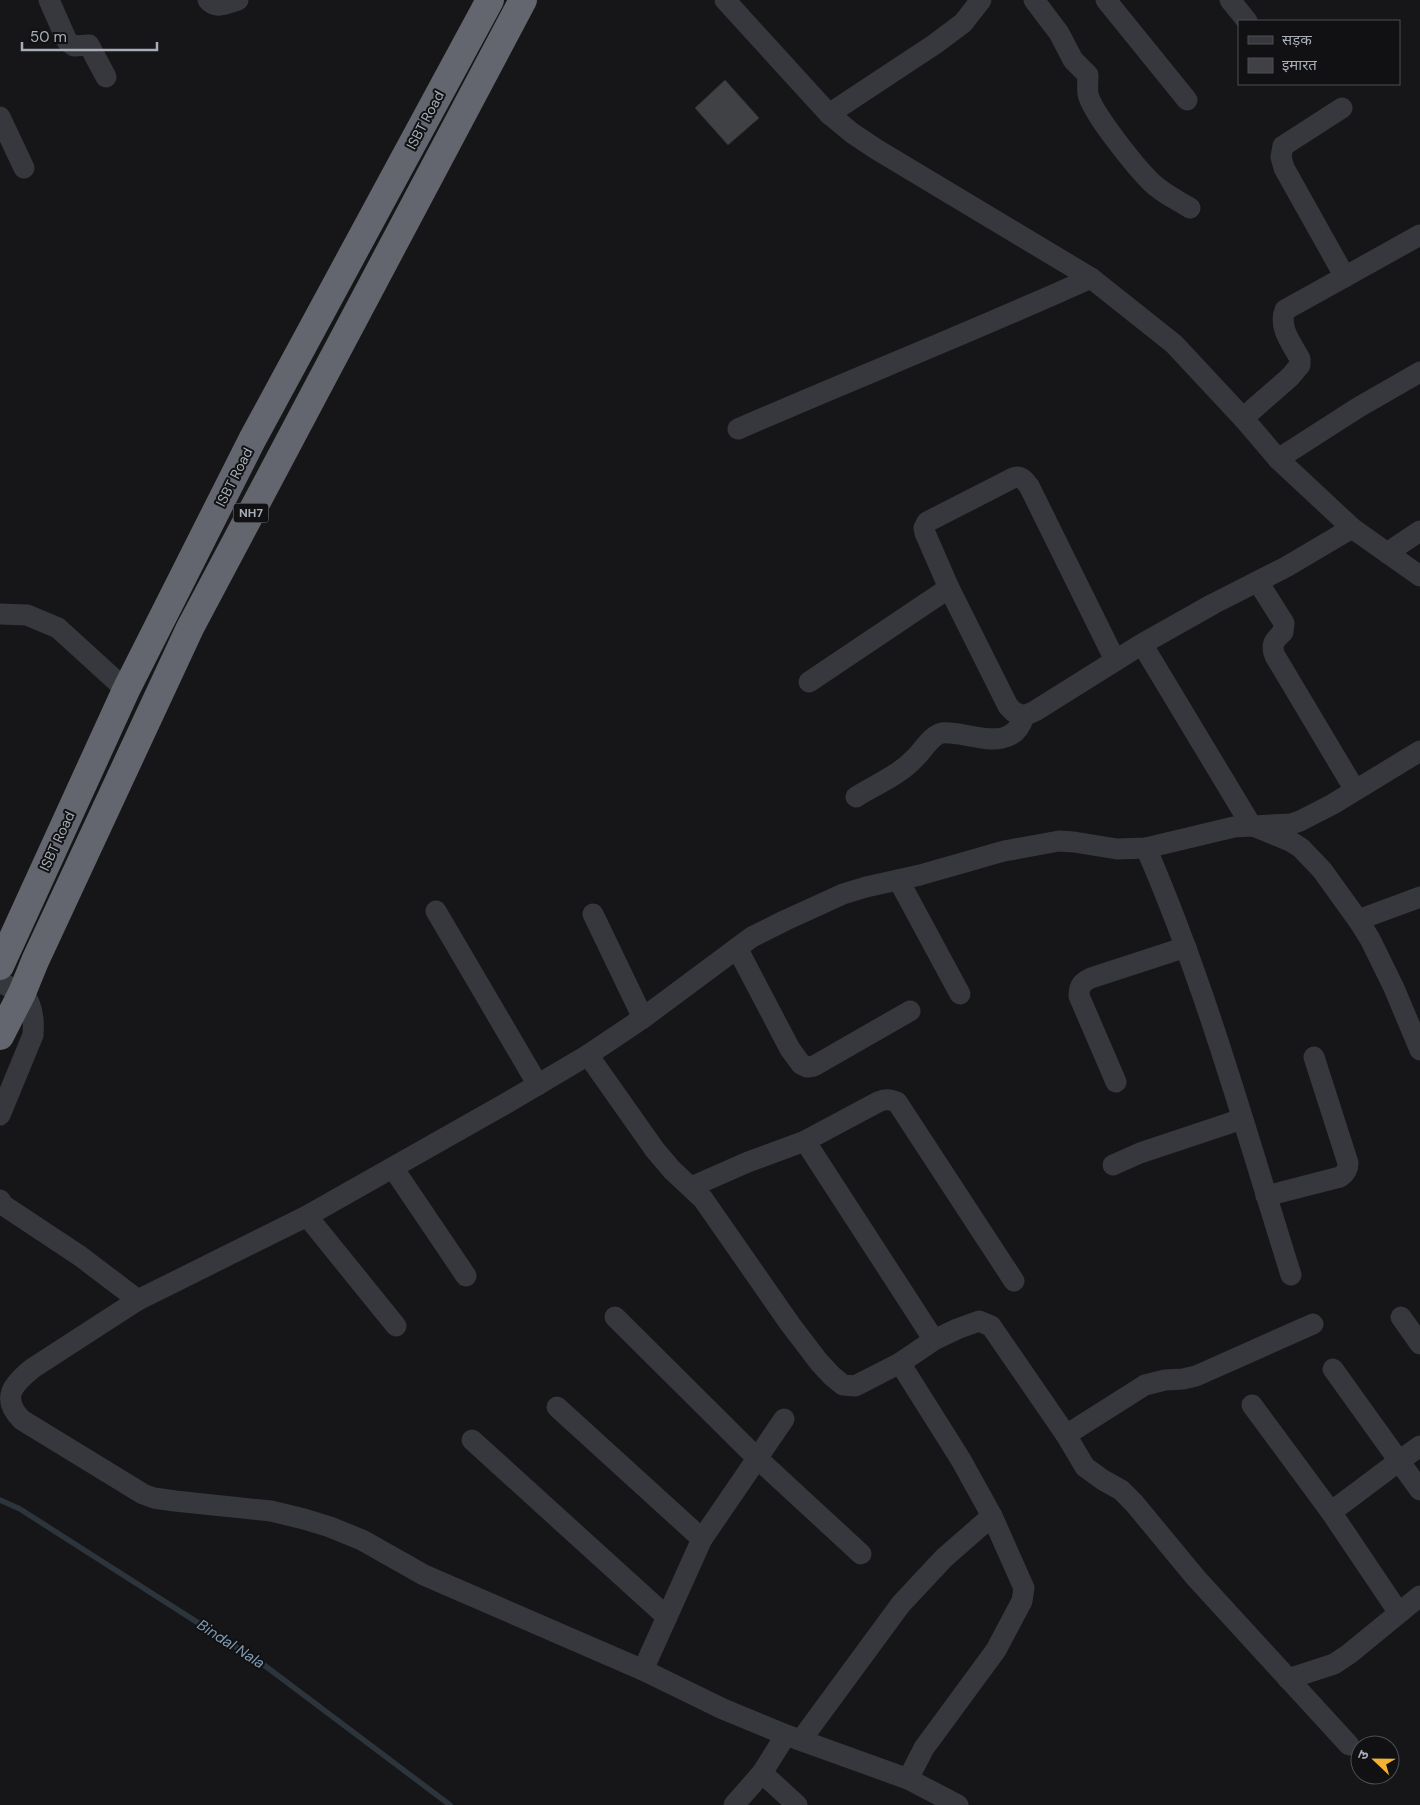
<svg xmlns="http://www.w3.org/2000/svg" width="1420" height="1805" viewBox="0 0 1420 1805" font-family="'DM Sans','Noto Sans Devanagari',sans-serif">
<rect width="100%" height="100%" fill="#161618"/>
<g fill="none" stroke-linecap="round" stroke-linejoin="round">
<path stroke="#2c353c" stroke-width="5.5" d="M0 1500 20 1509 264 1665 450 1805"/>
</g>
<path fill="#404145" stroke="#303034" d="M725 80 759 118 728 145 695 108Z"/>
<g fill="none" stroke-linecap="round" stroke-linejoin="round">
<g stroke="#37383d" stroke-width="21">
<path d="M49 0 67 41 74 46 89 45 106 77"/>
<path d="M208 0C216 10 227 3 238 0"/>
<path d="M725 0 829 114 852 133 876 149 1091 278 1174 344 1243 418 1278 459 1352 528 1420 576"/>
<path d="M1034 0 1059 33 1073 60 1088 75C1088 81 1087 88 1088 94 1092 113 1136 167 1151 182 1162 193 1177 200 1190 208"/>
<path d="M1106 0 1187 100"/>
<path d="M1230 0 1247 21"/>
<path d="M1342 108 1283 146 1281 157 1284 168 1345 277"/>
<path d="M829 114 935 44 963 23 981 0"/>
<path d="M0 117 24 168"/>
<path d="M1243 418 1290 377 1300 365V359C1292 344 1278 327 1285 310L1420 235"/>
<path d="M738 429C855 378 974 331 1091 278"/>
<path d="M1278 459 1359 407 1420 372"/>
<path d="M1387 553 1420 531"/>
<path d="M1258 582 1284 623 1283 632C1275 640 1270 644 1275 656L1355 790"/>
<path d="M0 614 27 615 58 628 126 690"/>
<path d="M1142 644 1251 825 1290 841 1301 848 1322 870 1358 920 1370 939 1394 988 1420 1050"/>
<path d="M1115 660 1029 486C1024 480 1021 475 1013 478L927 522 924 528 925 533 949 588 1008 706 1014 712 1024 716 1035 711 1142 644 1213 604 1286 567 1352 528"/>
<path d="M809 682 949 588"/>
<path d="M856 797C875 785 899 775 914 759 922 752 931 735 942 733 967 730 1012 757 1024 716"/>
<path d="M1146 848C1206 986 1246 1132 1291 1275"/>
<path d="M899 881 960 994"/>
<path d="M436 911 538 1085"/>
<path d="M593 914 643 1018"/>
<path d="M1358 920 1420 897"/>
<path d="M737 948 790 1049 801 1064 807 1067 814 1066 910 1011"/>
<path d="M0 983C6 986 17 988 22 993 33 1003 34 1022 33 1035L0 1115"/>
<path d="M588 1055 655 1150 672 1170 703 1199 790 1324 819 1362 832 1376 843 1385 855 1386 863 1382 900 1363 934 1340 957 1329 979 1321 991 1326 1066 1435 1085 1467 1103 1480 1121 1490 1134 1503 1196 1578 1349 1745"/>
<path d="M1116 1082 1079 996C1079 986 1082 982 1091 978L1186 947"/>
<path d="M805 1141 934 1340"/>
<path d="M1113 1165 1140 1153 1242 1119"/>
<path d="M393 1168 466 1276"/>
<path d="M691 1187 748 1162 805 1141 878 1102C885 1099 889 1099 897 1102L1014 1281"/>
<path d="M1266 1196 1340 1177C1346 1173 1348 1169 1348 1163L1314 1057"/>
<path d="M0 1200 3 1205 80 1256 138 1300"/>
<path d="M307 1216 396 1326"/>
<path d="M615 1317 757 1458 861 1554"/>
<path d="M1401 1317 1420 1344"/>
<path d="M900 1363 961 1460 992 1516 1024 1588 1022 1601 996 1650 924 1748 908 1779"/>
<path d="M1333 1369 1399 1461 1420 1446"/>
<path d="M1252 1405 1331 1512 1399 1461 1420 1490"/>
<path d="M557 1407 702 1539"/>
<path d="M1066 1435 1145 1385 1165 1380 1183 1379 1196 1376 1313 1324"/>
<path d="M472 1440 667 1617"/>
<path d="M1331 1512 1399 1613"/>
<path d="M643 1670 702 1539 784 1419"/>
<path d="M1288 1679 1334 1664 1349 1654 1420 1596"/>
<path d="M801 1740 901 1604 944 1558 992 1516"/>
<path d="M762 1773 797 1805"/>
<path d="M734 1805 762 1773 786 1735"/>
<path d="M958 1805 908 1779 786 1735 723 1709 643 1670 424 1575 362 1540 330 1527 304 1519 271 1511 175 1501 154 1498 143 1494 22 1420C0 1398 13 1384 33 1368L138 1300 307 1216 505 1104 588 1055 643 1018 752 937 786 920 843 894 866 887 920 875 1004 851 1059 841 1074 842 1117 849 1146 848 1234 827 1291 824 1300 821 1333 804 1420 751"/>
</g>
<g stroke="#63666e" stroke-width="28">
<path d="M0 966 126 690 252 440 490 0"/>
<path d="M0 1036 22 993 35 961 190 628 523 0"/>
</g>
</g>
<g text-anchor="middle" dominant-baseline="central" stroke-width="4" stroke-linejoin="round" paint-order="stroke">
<rect fill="#111113" stroke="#7b7e86" stroke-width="1" x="233.5" y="503.5" width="35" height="19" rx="4"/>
<g font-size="12" font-weight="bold" fill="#a8adb8">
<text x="251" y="513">NH7</text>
</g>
<g font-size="14" fill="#a8adb8" stroke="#111113">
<text transform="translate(425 120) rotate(-62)">ISBT Road</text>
<text transform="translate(234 477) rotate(-63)">ISBT Road</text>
<text transform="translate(57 841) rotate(-65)">ISBT Road</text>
</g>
<g font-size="15" font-style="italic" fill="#7f9bb3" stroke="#111113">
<text transform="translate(231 1644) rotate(33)">Bindal Nala</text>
</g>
</g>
<rect x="1238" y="20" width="162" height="65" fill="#111113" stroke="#4d4f55"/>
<rect x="1248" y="36" width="25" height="8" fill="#37383d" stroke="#4d4f55"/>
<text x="1282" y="45" font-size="15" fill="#a8adb8">सड़क</text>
<rect x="1248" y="58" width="25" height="15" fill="#404145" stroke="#4d4f55"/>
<text x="1282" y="70" font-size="15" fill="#a8adb8">इमारत</text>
<g transform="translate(1375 1760) rotate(292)"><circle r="24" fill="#111113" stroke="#4d4f55"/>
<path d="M0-4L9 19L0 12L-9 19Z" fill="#f2b134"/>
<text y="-8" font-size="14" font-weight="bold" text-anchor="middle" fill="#a8adb8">उ</text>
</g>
<path d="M22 42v8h135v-8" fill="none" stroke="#a8adb8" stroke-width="2.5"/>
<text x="30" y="42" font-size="15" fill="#a8adb8" stroke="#111113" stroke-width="4" paint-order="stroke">50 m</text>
</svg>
